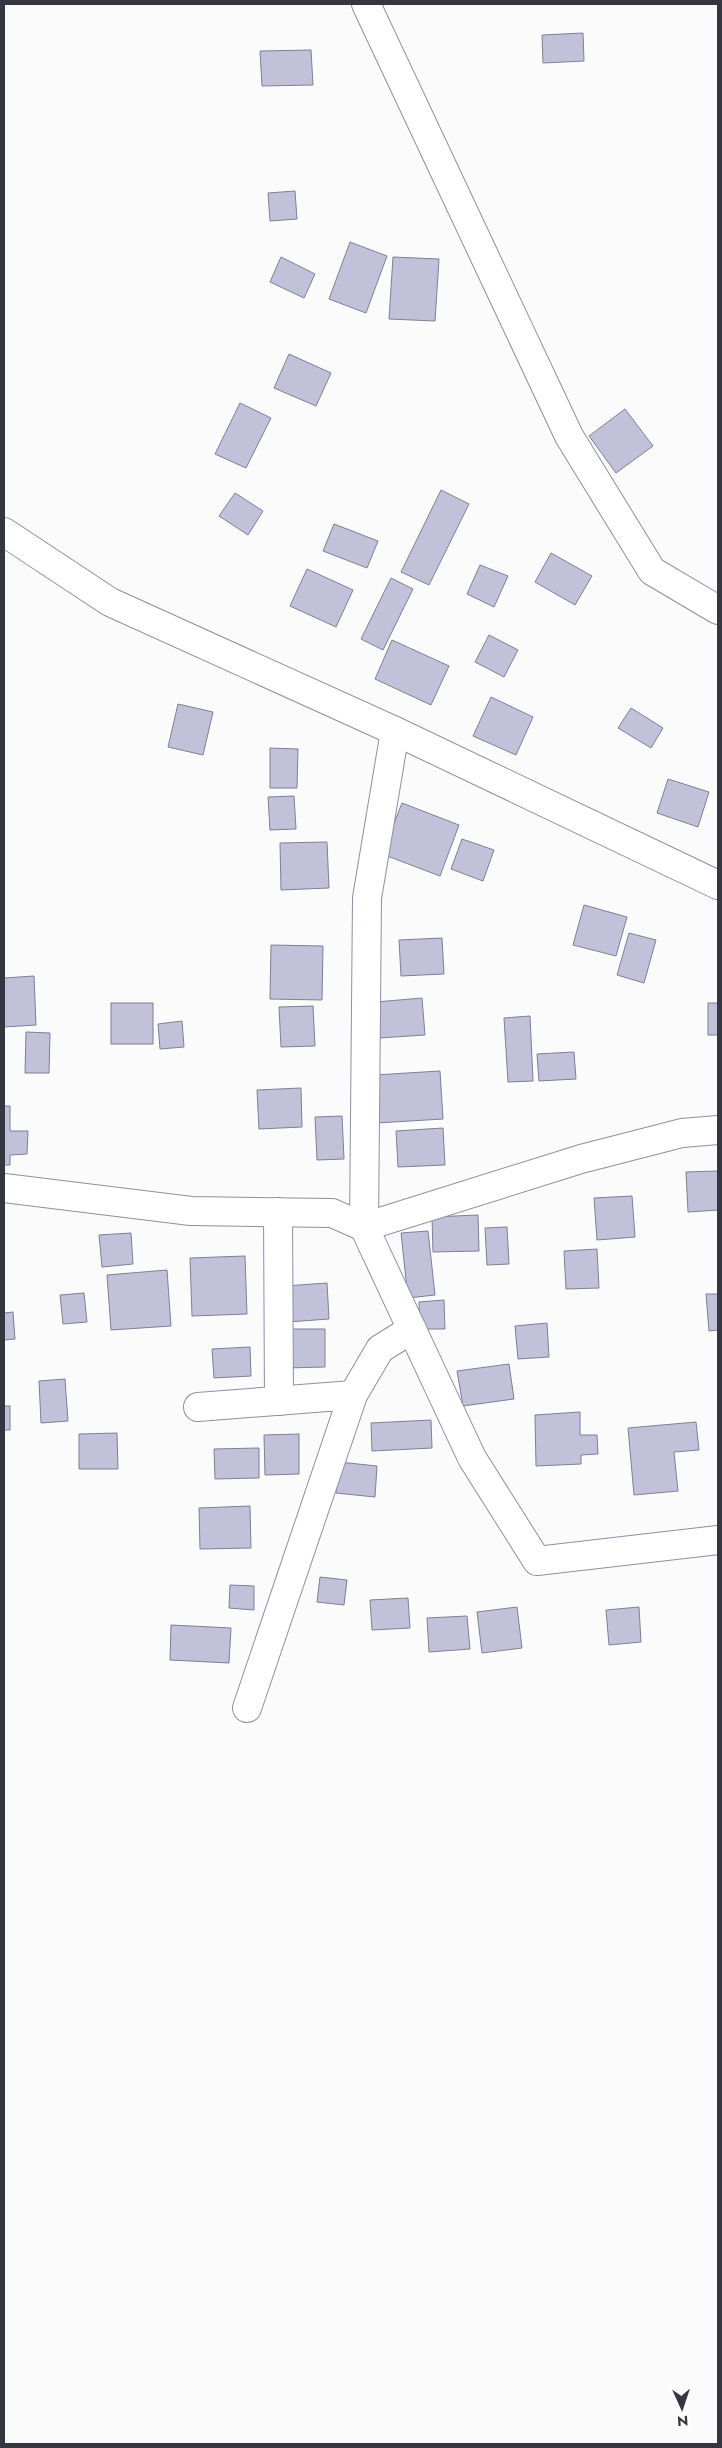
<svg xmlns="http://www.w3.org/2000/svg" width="722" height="2448" viewBox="0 0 722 2448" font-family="Jost,sans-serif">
<rect width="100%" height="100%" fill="#fbfbfb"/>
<g fill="#c1c1d9" stroke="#7f7f95">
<path d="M583 33 584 61 543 63 542 35Z"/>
<path d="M311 50 313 85 262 86 260 51Z"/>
<path d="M295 191 297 219 270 221 268 193Z"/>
<path d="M350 242 387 256 366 313 329 299Z"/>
<path d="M281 257 315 274 304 298 270 282Z"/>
<path d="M393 257 439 259 435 321 389 319Z"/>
<path d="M289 354 331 373 316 406 274 388Z"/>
<path d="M240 403 271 418 246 468 215 454Z"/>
<path d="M625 409 653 446 616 473 589 436Z"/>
<path d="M441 490 469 504 429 585 401 572Z"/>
<path d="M235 493 263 511 248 535 219 516Z"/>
<path d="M334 524 378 541 367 568 323 551Z"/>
<path d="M551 553 592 576 575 605 535 582Z"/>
<path d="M480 565 508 576 494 607 467 594Z"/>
<path d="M307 569 353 590 336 627 290 606Z"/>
<path d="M391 578 413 589 383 650 361 639Z"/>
<path d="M489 635 518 650 504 677 475 662Z"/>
<path d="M392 640 449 666 431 705 375 679Z"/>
<path d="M491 697 533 717 516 755 473 736Z"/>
<path d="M178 704 213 712 203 755 168 747Z"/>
<path d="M631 708 663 728 651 748 618 728Z"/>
<path d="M270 748 298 749 297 788H270Z"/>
<path d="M668 779 709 792 698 827 657 813Z"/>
<path d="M294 796 296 829 270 830 268 797Z"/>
<path d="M402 803 459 825 440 876 382 854Z"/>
<path d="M462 839 494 850 483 881 451 869Z"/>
<path d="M327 842 329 888 281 890 280 843Z"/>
<path d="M584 905 627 917 616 956 573 945Z"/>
<path d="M629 933 656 940 644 983 617 975Z"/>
<path d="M442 938 444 974 401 976 399 940Z"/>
<path d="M271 945 323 946 322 1000 270 999Z"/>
<path d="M34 976 36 1025 4 1027V978Z"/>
<path d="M422 998 425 1035 379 1038 376 1002Z"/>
<rect x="111" y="1003" width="42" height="41"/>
<rect x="708" y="1003" width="10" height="32"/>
<path d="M313 1006 315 1046 281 1047 279 1007Z"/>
<path d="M530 1016 533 1081 508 1082 504 1018Z"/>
<path d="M182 1021 184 1047 160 1049 158 1024Z"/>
<path d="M26 1032 50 1033 49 1073H25Z"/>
<path d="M574 1052 576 1079 539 1081 537 1054Z"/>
<path d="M440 1071 443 1119 377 1123 374 1075Z"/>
<path d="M301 1088 302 1127 259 1129 257 1090Z"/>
<path d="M4 1106H10V1131H28L27 1154 10 1155V1165H4Z"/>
<path d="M342 1116 344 1159 317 1160 315 1117Z"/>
<path d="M443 1128 445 1165 398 1167 396 1131Z"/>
<path d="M718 1171V1210L688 1212 686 1172Z"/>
<path d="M632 1196 635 1237 597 1240 594 1198Z"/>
<path d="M478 1215 479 1251 433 1252 432 1217Z"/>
<path d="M507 1227 509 1264 487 1265 485 1228Z"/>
<path d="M428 1231 435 1295 408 1298 401 1233Z"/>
<path d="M131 1233 133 1264 102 1267 99 1235Z"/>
<path d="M597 1249 599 1288 566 1289 564 1251Z"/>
<path d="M245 1256 247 1314 192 1316 190 1258Z"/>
<path d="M167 1270 171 1326 111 1330 107 1275Z"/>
<path d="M327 1283 329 1319 288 1322 285 1286Z"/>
<path d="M84 1293 87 1322 63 1324 60 1295Z"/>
<path d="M706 1294H718V1330L709 1331Z"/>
<path d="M444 1300 445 1329H420L419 1302Z"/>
<path d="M13 1312 15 1339 4 1340V1313Z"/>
<path d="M547 1323 549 1357 518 1359 515 1326Z"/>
<path d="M285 1329H325V1367L285 1368Z"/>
<path d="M250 1347 251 1376 214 1378 212 1349Z"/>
<path d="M509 1364 514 1399 463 1406 457 1371Z"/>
<path d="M65 1379 68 1421 41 1423 39 1381Z"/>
<rect x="4" y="1406" width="6" height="24"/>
<path d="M580 1412V1435H597L598 1454 581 1455V1464L536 1466 535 1415Z"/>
<path d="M431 1420 432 1448 372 1451 371 1423Z"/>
<path d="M696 1422 699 1450 674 1452 678 1491 634 1495 628 1428Z"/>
<path d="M117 1433 118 1469H79V1434Z"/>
<path d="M299 1434V1474L265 1475 264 1435Z"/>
<path d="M259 1448V1478L215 1479 214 1449Z"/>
<path d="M339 1462 377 1466 375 1497 336 1493Z"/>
<path d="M250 1506 251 1548 200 1549 199 1508Z"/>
<path d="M320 1577 347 1580 344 1605 317 1602Z"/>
<path d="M230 1585 254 1586V1610L229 1608Z"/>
<path d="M408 1598 410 1628 372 1630 370 1600Z"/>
<path d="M517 1607 522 1648 482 1653 477 1612Z"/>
<path d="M639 1607 641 1642 609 1645 606 1610Z"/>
<path d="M467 1616 470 1649 429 1652 427 1618Z"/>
<path d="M171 1625 231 1628 229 1663 170 1660Z"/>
</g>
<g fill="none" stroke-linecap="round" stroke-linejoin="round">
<g stroke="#8e8fa5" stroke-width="30">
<g id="street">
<path d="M366 4 569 436 652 571 718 610"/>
<path d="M4 532 110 602 395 731 718 885"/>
<path d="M395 731 367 898 364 1227 472 1458 537 1561 718 1540"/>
<path d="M4 1188 191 1211 332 1213 364 1227 581 1159 682 1133 718 1130"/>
<path d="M278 1212 279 1401"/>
<path d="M198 1407 353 1395"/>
<path d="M247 1708 353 1395 380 1349 412 1329"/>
</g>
</g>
<use href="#street" stroke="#fff" stroke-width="28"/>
</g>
<rect width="722" height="2448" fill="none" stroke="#363640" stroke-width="10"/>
<g transform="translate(682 2408) rotate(177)" stroke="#ffffff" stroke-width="4" paint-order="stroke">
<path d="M0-4L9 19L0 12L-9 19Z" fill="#363640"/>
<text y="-8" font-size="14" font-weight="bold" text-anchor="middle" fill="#363640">N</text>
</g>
</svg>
